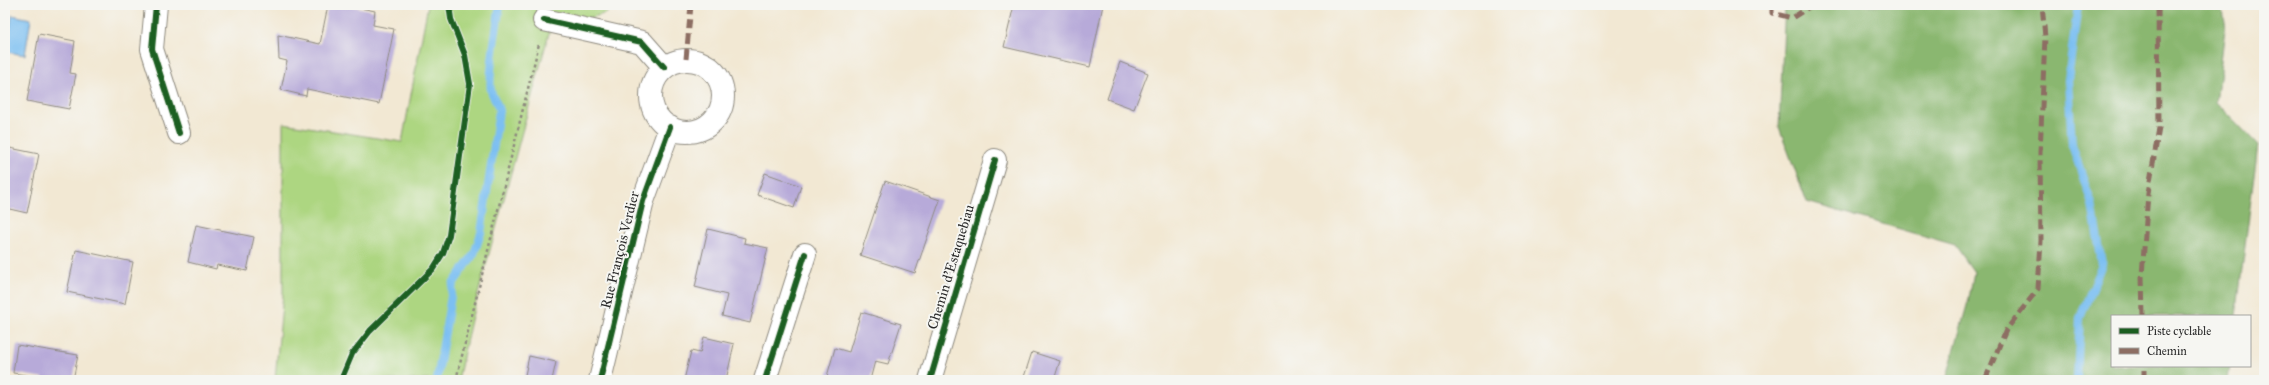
<svg xmlns="http://www.w3.org/2000/svg" width="2269" height="385" viewBox="0 0 2269 385" font-family="'IM FELL Great Primer',serif">
<rect width="100%" height="100%" fill="#f6f6f2"/>
<filter id="ink" filterUnits="userSpaceOnUse"><feTurbulence type="fractalNoise" baseFrequency=".025" numOctaves="2"/><feDisplacementMap in="SourceGraphic" scale="8" xChannelSelector="R" yChannelSelector="G"/><feConvolveMatrix kernelMatrix="1 2 1 2 8 2 1 2 1" color-interpolation-filters="sRGB"/></filter>
<filter id="wash" filterUnits="userSpaceOnUse"><feTurbulence type="fractalNoise" baseFrequency=".012" numOctaves="4" result="noise"/><feDisplacementMap in="SourceGraphic" scale="16" xChannelSelector="R" yChannelSelector="G"/><feGaussianBlur stdDeviation="0.9" result="paint"/><feColorMatrix in="noise" values="0 0 0 0 0 0 0 0 0 0 0 0 0 0 0 0 0 1.4 0 .05"/><feComposite in="paint" operator="in"/></filter>
<g filter="url(#wash)">
<rect width="100%" height="100%" fill="#f2e8d3"/>
<path fill="#add681" stroke="#6c8056" d="M428 5H608L607 13 550 29 471 320 458 380H275L283 294V123L402 142Z"/>
<path fill="#8ab76f" stroke="#5a714d" d="M1785 5H2221L2225 29 2216 102 2258 145 2236 316H2112V366H2229L2227 380H1946L1969 298 1974 272 1955 245 1807 202 1779 127Z"/>
<path fill="#7bbff2" stroke="#53758e" d="M12 15 31 19 25 55 6 52Z"/>
<g fill="none" stroke-linecap="round" stroke-linejoin="round">
<g stroke="#7bbff2" stroke-width="8">
<path d="M437 380 453 284 474 254 481 233 499 111C498 103 493 98 491 91 488 73 497 25 500 5"/>
<path d="M2077 380 2080 318 2102 264 2092 204 2072 145 2068 80 2078 5"/>
</g>
</g>
<g id="blocks">
<g fill="#b7aad9">
<path d="M328 5H346L375 11 373 25 394 29 379 104 307 89 306 96 281 90 287 61 279 59 278 35 320 44Z"/>
<path d="M1014 5H1103L1090 67 1004 47Z"/>
<path d="M39 34 75 41 70 73 76 74 69 109 27 101Z"/>
<path d="M1120 62 1148 73 1134 109 1107 99Z"/>
<path d="M5 147 39 154 27 213 5 208Z"/>
<path d="M765 173 801 186 794 208 757 195Z"/>
<path d="M885 181 940 200 915 273 860 255Z"/>
<path d="M196 225 254 237 247 271 217 265 216 269 188 262Z"/>
<path d="M708 229 745 238 744 243 768 248 750 323 722 316 727 295 695 287Z"/>
<path d="M76 250 133 262 125 304 67 292Z"/>
<path d="M861 312 901 324 888 364 875 361 870 380H826L835 348 849 352Z"/>
<path d="M704 337 734 344 726 380H684L691 351 700 353Z"/>
<path d="M17 345 78 355 73 380H43L44 378 13 373Z"/>
<path d="M1032 352 1060 361 1054 380H1023Z"/>
<path d="M529 356 556 362 552 380H524Z"/>
</g>
</g>
</g>
<g filter="url(#ink)">
<use href="#blocks" fill-opacity="0" stroke="#8e8a7f" stroke-width="1"/>
<g fill="none" stroke-linecap="round" stroke-linejoin="round">
<g stroke="#8e8a7f" stroke-width="24">
<g id="street">
<path d="M156 5 152 49 179 133"/>
<path d="M544 20 642 42 664 67"/>
<circle cx="687" cy="96" r="36"/>
<path d="M600 380 643 201 670 127"/>
<path d="M765 380 805 254"/>
<path d="M930 380 995 160"/>
</g>
</g>
<path stroke="#8e8a7f" stroke-width="2.5" stroke-dasharray="3 3" stroke-linecap="butt" d="M456 380 539 44"/>
<use href="#street" stroke="#fff" stroke-width="22"/>
<g stroke="#8d6e63" stroke-width="5" stroke-dasharray="10 5" stroke-linecap="butt">
<path d="M1772 5V13L1792 18 1812 5"/>
<path d="M686 59 691 5"/>
<path d="M2143 316 2142 276 2148 193 2159 128 2158 5"/>
<path d="M1985 380 2006 330 2038 289 2041 241 2040 153 2045 37 2042 5"/>
<path d="M2144 380V366"/>
</g>
<g stroke="#f6f6f2" stroke-width="8">
<g id="cycleway">
<path d="M156 5 152 49 179 133"/>
<path d="M544 20 642 42 664 67"/>
<path d="M341 380 352 354 370 331 433 269 443 253 449 235 470 84 465 55 451 19 449 5"/>
<path d="M600 380 643 201 670 127"/>
<path d="M765 380 805 254"/>
<path d="M930 380 995 160"/>
</g>
</g>
<use href="#cycleway" stroke="#1b5e20" stroke-width="6"/>
</g>
</g>
<g text-anchor="middle" dominant-baseline="central" stroke-width="4" stroke-linejoin="round" paint-order="stroke">
<g font-size="14" fill="#2b2b2b" stroke="#f6f6f2">
<text transform="translate(620 250) rotate(-76)">Rue François Verdier</text>
<text transform="translate(951 267) rotate(-73)">Chemin d'Estaquebiau</text>
</g>
</g>
<rect width="2269" height="385" fill="none" stroke="#f6f6f2" stroke-width="20"/>
<rect x="2111" y="315" width="140" height="52" fill="#f6f6f2" stroke="#a5a5a2"/>
<rect x="2119" y="328" width="20" height="6" fill="#1b5e20" stroke="#a5a5a2"/>
<text x="2147" y="335" font-size="12" fill="#2b2b2b">Piste cyclable</text>
<rect x="2119" y="348" width="20" height="6" fill="#8d6e63" stroke="#a5a5a2"/>
<text x="2147" y="355" font-size="12" fill="#2b2b2b">Chemin</text>
</svg>
